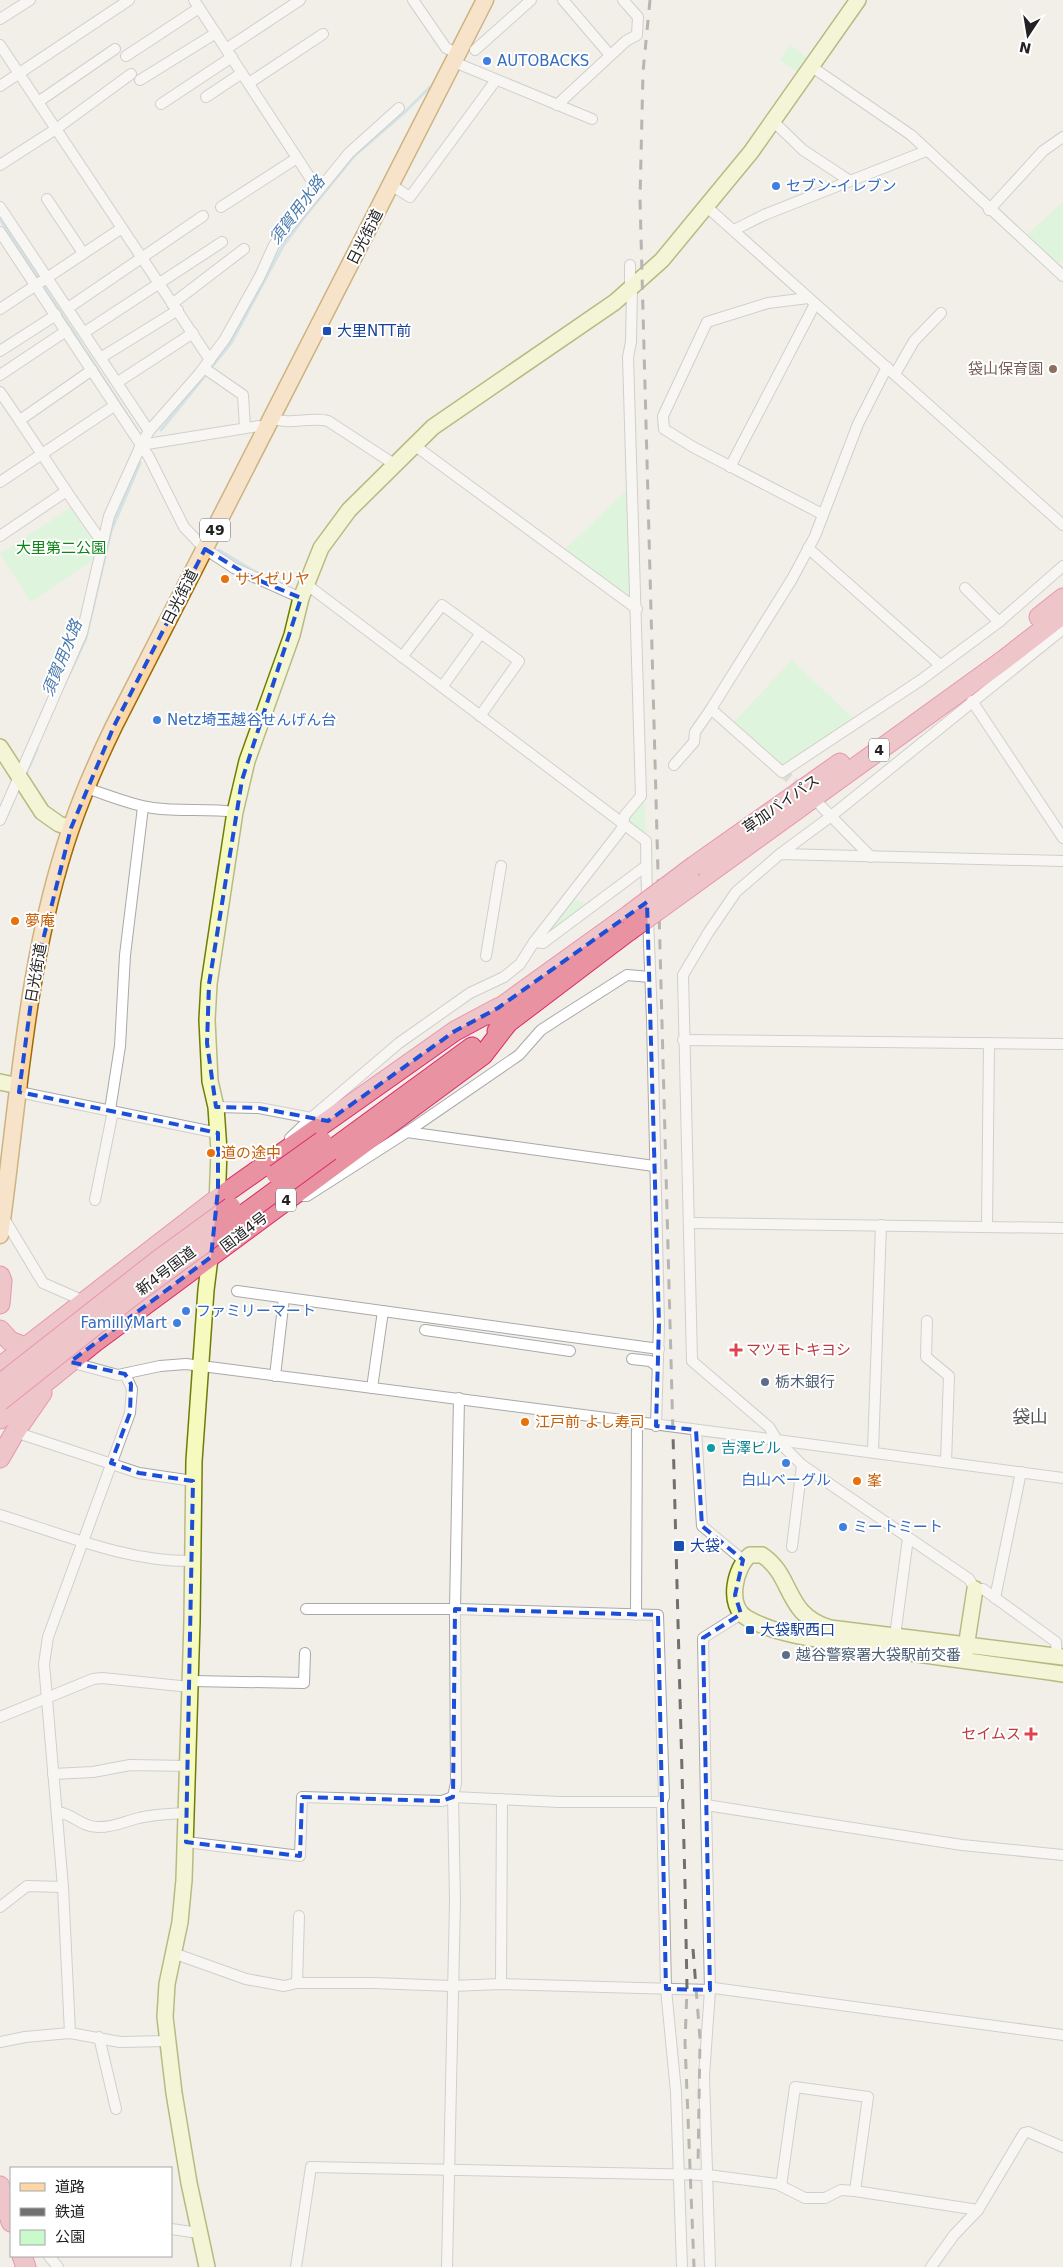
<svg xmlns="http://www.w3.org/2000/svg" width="1063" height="2267" viewBox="0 0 1063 2267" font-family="'DejaVu Sans','Noto Sans JP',sans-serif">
<rect width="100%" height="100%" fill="#f2efe9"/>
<g fill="#c8facc">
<path d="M790 45 810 60 800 74 780 60Z"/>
<path d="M1063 202V259L1058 265 1025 236Z"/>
<path d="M629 488 633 600 565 549Z"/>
<path d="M70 508 96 546 92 561 31 602 0 554Z"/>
<path d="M792 660 853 718 783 766 733 723Z"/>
<path d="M644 798 646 838 627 824V816Z"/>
<path d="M571 897 589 906 537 941Z"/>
</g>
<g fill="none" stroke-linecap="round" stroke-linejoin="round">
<g stroke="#aad3df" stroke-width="3">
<path d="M0 219 137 430"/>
<path d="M210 369 231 343 283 246 305 216 355 155 406 111 430 87"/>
<path d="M161 430 207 373"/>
<path d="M219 550 252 570 293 589"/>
<path d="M68 677 86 638 111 531 140 463"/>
<path d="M26 774 37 749"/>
</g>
<path stroke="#c8c6c1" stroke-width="10" stroke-dasharray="10 5" stroke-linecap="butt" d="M782 772 804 791"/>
<g stroke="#a9a9a9" stroke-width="12">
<g id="street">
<path d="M194 0 318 190"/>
<path d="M413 0 446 48 459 54"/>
<path d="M563 0 610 55"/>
<path d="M0 19 30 0"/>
<path d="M0 45 210 360"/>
<path d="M226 49 300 0"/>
<path d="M475 50 531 0"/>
<path d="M126 56 199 8"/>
<path d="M454 62 592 119"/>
<path d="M812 67 911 135 1063 276"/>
<path d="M140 80 216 33"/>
<path d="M249 83 323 34"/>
<path d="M0 86 129 0"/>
<path d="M206 97 242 73"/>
<path d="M38 102 115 49"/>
<path d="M161 104 232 57"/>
<path d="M557 105 626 41 637 35 638 17 623 0"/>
<path d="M774 122 803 150 850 181"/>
<path d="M0 165 56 129 131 74"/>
<path d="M391 185 410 197 496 80"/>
<path d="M47 199 83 253"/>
<path d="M0 207 149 431"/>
<path d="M221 207 297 158"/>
<path d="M707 207 1063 525"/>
<path d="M989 210 1043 151 1063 137"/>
<path d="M734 230 764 215 926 151"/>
<path d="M0 232 149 457 184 527 205 549 234 568 301 598"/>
<path d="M630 289V265"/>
<path d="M808 298 768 303 707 322 663 416 664 429 693 447 822 514"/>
<path d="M172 304 244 249"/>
<path d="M68 308 203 216"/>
<path d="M0 309 122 228"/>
<path d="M85 332 222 242"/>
<path d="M0 351 56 315"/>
<path d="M102 357 178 310"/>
<path d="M887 367 858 424 815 536 792 579 711 709 782 772 921 680 999 622 1063 566"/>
<path d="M204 368 243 395 245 428"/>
<path d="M895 374 914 341 941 313"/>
<path d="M0 375 66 331"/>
<path d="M118 382 193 333"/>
<path d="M0 392C35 442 66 493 102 542"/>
<path d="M272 418C290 426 310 416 328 421L394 464"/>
<path d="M20 420 92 370"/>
<path d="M141 445 149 431 199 374 225 339 260 276 274 245 349 153 399 108"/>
<path d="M414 445 637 609"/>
<path d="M730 467 815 304"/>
<path d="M0 482 114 406"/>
<path d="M0 536 65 492"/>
<path d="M808 548 940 665"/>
<path d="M306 584 646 841 647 903"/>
<path d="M965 588 999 622"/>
<path d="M402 657 442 605 519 661 480 716"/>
<path d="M442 687 481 633"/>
<path d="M972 701 1063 838"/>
<path d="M674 765 694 742 695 732 711 709"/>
<path d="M86 788C108 795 131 805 153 808 181 812 208 808 235 812"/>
<path d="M821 806 871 857"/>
<path d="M0 820 82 633 109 516 141 445 259 426 266 430"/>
<path d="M780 854 830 817 1063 629"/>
<path d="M1063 861 780 854 736 892 708 933 683 975 692 1361 769 1427 777 1440 1063 1478"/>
<path d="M648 917 652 1019 659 1324 656 1426"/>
<path d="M534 942 543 943 646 866"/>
<path d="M486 956 501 866"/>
<path d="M683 1040 1063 1044"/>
<path d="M19 1092 218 1133"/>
<path d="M216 1107 259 1108 311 1118 399 1043 470 993 504 977 520 964 534 942 621 830 625 815 641 796 628 357 631 342 632 288"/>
<path d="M110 1110 120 1046 125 955 143 807"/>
<path d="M407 1132 654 1166"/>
<path d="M290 1138 311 1118"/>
<path d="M303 1196H307L407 1132 519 1055 541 1030 558 1019 627 975 650 977"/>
<path d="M95 1200 113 1111"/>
<path d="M2 1215 43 1283 84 1301"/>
<path d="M689 1223 1063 1228"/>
<path d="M987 1226 989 1043"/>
<path d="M237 1291 659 1349"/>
<path d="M927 1321 926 1357 949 1376 946 1462"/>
<path d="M425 1330 570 1351"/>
<path d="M632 1359 650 1361 657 1366"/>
<path d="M70 1362 118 1375 160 1366 186 1364 777 1440 802 1465 969 1579 975 1589H983L1056 1642 1057 1656"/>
<path d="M275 1376 284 1298"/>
<path d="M372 1388 383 1311"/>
<path d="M696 1430 702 1526 743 1560"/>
<path d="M15 1432 139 1473 193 1481"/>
<path d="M873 1451 881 1225"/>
<path d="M0 1515C62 1534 127 1562 193 1561"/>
<path d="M792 1547 802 1465"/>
<path d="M995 1598 1021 1472"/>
<path d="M636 1615 637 1423"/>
<path d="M895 1636 908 1538"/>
<path d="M191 1681 304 1683 305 1653"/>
<path d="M0 1717 93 1679 102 1678 190 1687"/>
<path d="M53 1774 93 1772 130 1765 188 1766"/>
<path d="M662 1802 666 1989 676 2092 682 2267"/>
<path d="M706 1805 703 1638 741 1614"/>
<path d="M58 1812C73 1814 82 1827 97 1827 113 1828 125 1821 139 1818 155 1814 170 1814 186 1813"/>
<path d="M186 1842 300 1856 302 1797 442 1801 453 1797 559 1802H662L664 1797 658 1615 455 1609H306"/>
<path d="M0 1907 27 1886 63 1887"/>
<path d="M173 1953 246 1979 284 1986 297 1983H373L452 1986 501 1984 710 1990 714 1988 1063 2035"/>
<path d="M297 1983 299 1916"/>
<path d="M501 1984 502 1799"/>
<path d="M70 2033 63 1887 44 1664 48 1637 130 1413 132 1389 125 1374"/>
<path d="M99 2037 116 2109"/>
<path d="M0 2042 25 2037 70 2033 120 2042 167 2041"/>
<path d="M781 2186 795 2087 868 2097 855 2191"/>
<path d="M171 2229 199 2233"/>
<path d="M49 2256 58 2267"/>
<path d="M296 2267 311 2167 708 2175 777 2184 805 2198H825L841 2190 855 2191 978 2210"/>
<path d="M447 2267 455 1902 453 1797 456 1783 455 1609 459 1398"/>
<path d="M710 2267 704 2076 710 1990 706 1805 962 1845 1063 1855"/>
<path d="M931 2267 954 2235 978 2210 1024 2133 1028 2132 1063 2147"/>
</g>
</g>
<g stroke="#707d05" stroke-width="18">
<g id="secondary">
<path d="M0 747 42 812 59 824 71 828"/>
<path d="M0 1082 19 1086"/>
<path d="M217 1205 219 1151 216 1107 210 1081 207 1020 209 984 224 884 235 812 247 761 292 635 301 598 321 548 349 510 433 427 615 302 662 260 751 152 858 0"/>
<path d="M965 1654 975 1589"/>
<path d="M1063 1657 830 1628C784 1615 794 1576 762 1555H750C735 1567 726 1606 747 1618 776 1635 816 1639 849 1644 920 1655 992 1664 1063 1674"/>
<path d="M207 2267 189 2183 174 2093 165 2017 167 1984 180 1922 184 1880 192 1621 194 1461 206 1290 211 1250"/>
</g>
</g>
<g stroke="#a06b00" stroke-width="19">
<path id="primary" d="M0 1235C19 1099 26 958 71 828 83 793 98 759 114 726L485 0"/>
</g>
<g stroke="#dc2a67" stroke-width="21">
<g id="highway">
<path d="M1039 617 1063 598"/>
<path d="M694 866 840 763"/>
<path d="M694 884 1001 662 1063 614"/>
<path d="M490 1015 629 915"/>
<path d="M497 1031 629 931"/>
<path d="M330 1151 472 1047"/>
<path d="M0 1276 2 1281 0 1304"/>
<path d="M0 1330 10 1341 25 1347"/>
<path d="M0 1367 217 1199 455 1031 498 1008"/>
<path d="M0 1419 95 1342 483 1055 507 1024"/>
<path d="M0 1458 15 1432 42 1393"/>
<path d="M0 2186 11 2222"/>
<path d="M22 2256 26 2267"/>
</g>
</g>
<use href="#street" stroke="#fff" stroke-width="10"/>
<use href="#secondary" stroke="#f7fabf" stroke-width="15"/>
<use href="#primary" stroke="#fcd6a4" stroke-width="16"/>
<use href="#highway" stroke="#e892a2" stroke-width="19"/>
<g stroke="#707070" stroke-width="3" stroke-dasharray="10 10" stroke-linecap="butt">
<path d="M650 0 643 72 640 199 685 1884 687 1989 685 2043 694 2267"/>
<path d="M693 1949 700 2039 698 2166"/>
</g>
<g stroke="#dc2a67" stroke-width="21" stroke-linecap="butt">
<g id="highway-bridge">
<path d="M629 915 694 866"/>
<path d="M629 931 694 884"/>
<path d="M276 1174 322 1141"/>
<path d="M0 1384 157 1261 231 1207"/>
<path d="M0 1401 127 1300 330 1151"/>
</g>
</g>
<use href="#highway-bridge" stroke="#e892a2" stroke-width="19"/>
</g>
<path d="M0 0H1063V2267H0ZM205 549 251 577 301 598 242 780 209 984 207 1043 216 1107 259 1108 328 1121 455 1031 498 1008 647 902 659 1324 656 1426 696 1430 702 1526 743 1560 735 1595 741 1614 703 1638 710 1990 666 1989 658 1615 455 1609 453 1797 442 1801 302 1797 300 1856 186 1842 193 1481 139 1473 111 1463 130 1413 131 1384 125 1374 70 1362 211 1257 218 1190V1133L19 1092 35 972 71 828 114 726Z" fill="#f2efe9" fill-opacity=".55" fill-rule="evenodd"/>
<path fill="none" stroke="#1d4ed8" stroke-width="4" stroke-dasharray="10 6" stroke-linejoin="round" d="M205 549 251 577 301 598 242 780 209 984 207 1043 216 1107 259 1108 328 1121 455 1031 498 1008 647 902 659 1324 656 1426 696 1430 702 1526 743 1560 735 1595 741 1614 703 1638 710 1990 666 1989 658 1615 455 1609 453 1797 442 1801 302 1797 300 1856 186 1842 193 1481 139 1473 111 1463 130 1413 131 1384 125 1374 70 1362 211 1257 218 1190V1133L19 1092 35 972 71 828 114 726Z"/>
<g fill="#3f7fe0" stroke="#fff" stroke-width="2">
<circle cx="487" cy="61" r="5"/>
<circle cx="776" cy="186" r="5"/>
<circle cx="157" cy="720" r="5"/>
<circle cx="186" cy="1311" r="5"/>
<circle cx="177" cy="1323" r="5"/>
<circle cx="786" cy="1463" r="5"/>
<circle cx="843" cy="1527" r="5"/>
</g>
<g fill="#1a4fb4" stroke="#fff" stroke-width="2">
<rect x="322" y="326" width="10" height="10" rx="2.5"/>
<rect x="673" y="1540" width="12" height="12" rx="2.5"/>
<rect x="745" y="1625" width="10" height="10" rx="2.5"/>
</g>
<circle fill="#8d6e63" stroke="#fff" stroke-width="2" cx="1053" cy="369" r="5"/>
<g fill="#e8710a" stroke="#fff" stroke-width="2">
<circle cx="225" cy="579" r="5"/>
<circle cx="15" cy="921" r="5"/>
<circle cx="211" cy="1153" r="5"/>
<circle cx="525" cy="1422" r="5"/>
<circle cx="857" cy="1481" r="5"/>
</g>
<g fill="#e0444e" stroke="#fff" stroke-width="2">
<path d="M733.5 1342.5h5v5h5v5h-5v5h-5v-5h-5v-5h5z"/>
<path d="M1028.5 1726.5h5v5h5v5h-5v5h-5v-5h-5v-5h5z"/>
</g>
<g fill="#5c6f8a" stroke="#fff" stroke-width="2">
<circle cx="765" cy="1382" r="5"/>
<circle cx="786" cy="1655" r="5"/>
</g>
<circle fill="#0f9aa8" stroke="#fff" stroke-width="2" cx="711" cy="1448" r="5"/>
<g text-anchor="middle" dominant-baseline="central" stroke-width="4" stroke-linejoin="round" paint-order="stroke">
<g fill="#fff" stroke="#646464" stroke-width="1">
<rect x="200" y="518.5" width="30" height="23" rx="4"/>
<rect x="869" y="738.5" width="20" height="23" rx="4"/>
<rect x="276" y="1188.5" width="20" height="23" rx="4"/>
</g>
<g font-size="14" font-weight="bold" fill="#222">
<text x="215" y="530">49</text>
<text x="879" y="750">4</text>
<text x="286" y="1200">4</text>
</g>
<g font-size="15" fill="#366cbe" stroke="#fff" text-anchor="start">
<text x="497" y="61">AUTOBACKS</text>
<text x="786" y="186">セブン-イレブン</text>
<text x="167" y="720">Netz埼玉越谷せんげん台</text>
<text x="196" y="1311">ファミリーマート</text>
<text x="167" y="1323" text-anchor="end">FamillyMart</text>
<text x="786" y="1480" text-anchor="middle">白山ベーグル</text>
<text x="853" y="1527">ミートミート</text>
</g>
<g font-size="15" fill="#222" stroke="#fff">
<text transform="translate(365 237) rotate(-63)">日光街道</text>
<text transform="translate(180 597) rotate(-63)">日光街道</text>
<text transform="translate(781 804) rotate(-35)">草加バイパス</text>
<text transform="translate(36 973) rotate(-80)">日光街道</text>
<text transform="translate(244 1232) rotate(-37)">国道4号</text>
<text transform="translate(166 1271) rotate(-37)">新4号国道</text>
</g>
<g font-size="15" fill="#164399" stroke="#fff" text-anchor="start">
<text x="337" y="331">大里NTT前</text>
<text x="690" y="1546">大袋</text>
<text x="760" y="1630">大袋駅西口</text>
</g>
<g font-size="15" fill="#785e54" stroke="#fff" text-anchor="end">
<text x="1043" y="369">袋山保育園</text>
</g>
<g font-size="15" fill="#0c8416" stroke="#fff">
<text x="61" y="548">大里第二公園</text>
</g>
<g font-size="15" fill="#c56008" stroke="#fff" text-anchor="start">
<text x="235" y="579">サイゼリヤ</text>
<text x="25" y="921">夢庵</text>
<text x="221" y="1153">道の途中</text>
<text x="535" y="1422">江戸前 よし寿司</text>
<text x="867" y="1481">峯</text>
</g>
<g font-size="15" fill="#be3a42" stroke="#fff" text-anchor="start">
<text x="746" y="1350">マツモトキヨシ</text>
<text x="1021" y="1734" text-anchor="end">セイムス</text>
</g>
<g font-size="15" fill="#4e5e75" stroke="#fff" text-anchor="start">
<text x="775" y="1382">栃木銀行</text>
<text x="796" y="1655">越谷警察署大袋駅前交番</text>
</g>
<g font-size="15" fill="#0d838f" stroke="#fff" text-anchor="start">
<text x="721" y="1448">吉澤ビル</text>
</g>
<g font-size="16" font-style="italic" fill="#4a7aab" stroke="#fff">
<text transform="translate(297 210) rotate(-53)">須賀用水路</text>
<text transform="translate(62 658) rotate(-68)">須賀用水路</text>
</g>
<g font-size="18" fill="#555" stroke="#fff">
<text x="1030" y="1416">袋山</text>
</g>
</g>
<rect x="10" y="2167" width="162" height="90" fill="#ffffff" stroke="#a7a7a7"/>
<rect x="20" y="2183" width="25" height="8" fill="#fcd6a4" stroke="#a7a7a7"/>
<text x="55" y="2192" font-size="15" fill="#222222">道路</text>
<rect x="20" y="2208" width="25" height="8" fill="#707070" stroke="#a7a7a7"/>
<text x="55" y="2217" font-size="15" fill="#222222">鉄道</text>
<rect x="20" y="2230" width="25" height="15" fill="#c8facc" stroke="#a7a7a7"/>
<text x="55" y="2242" font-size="15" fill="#222222">公園</text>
<g transform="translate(1028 35) rotate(192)" stroke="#ffffff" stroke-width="4" paint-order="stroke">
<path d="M0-4L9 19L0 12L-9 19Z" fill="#222222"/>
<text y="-8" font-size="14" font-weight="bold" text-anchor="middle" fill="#222222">N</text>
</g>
</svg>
